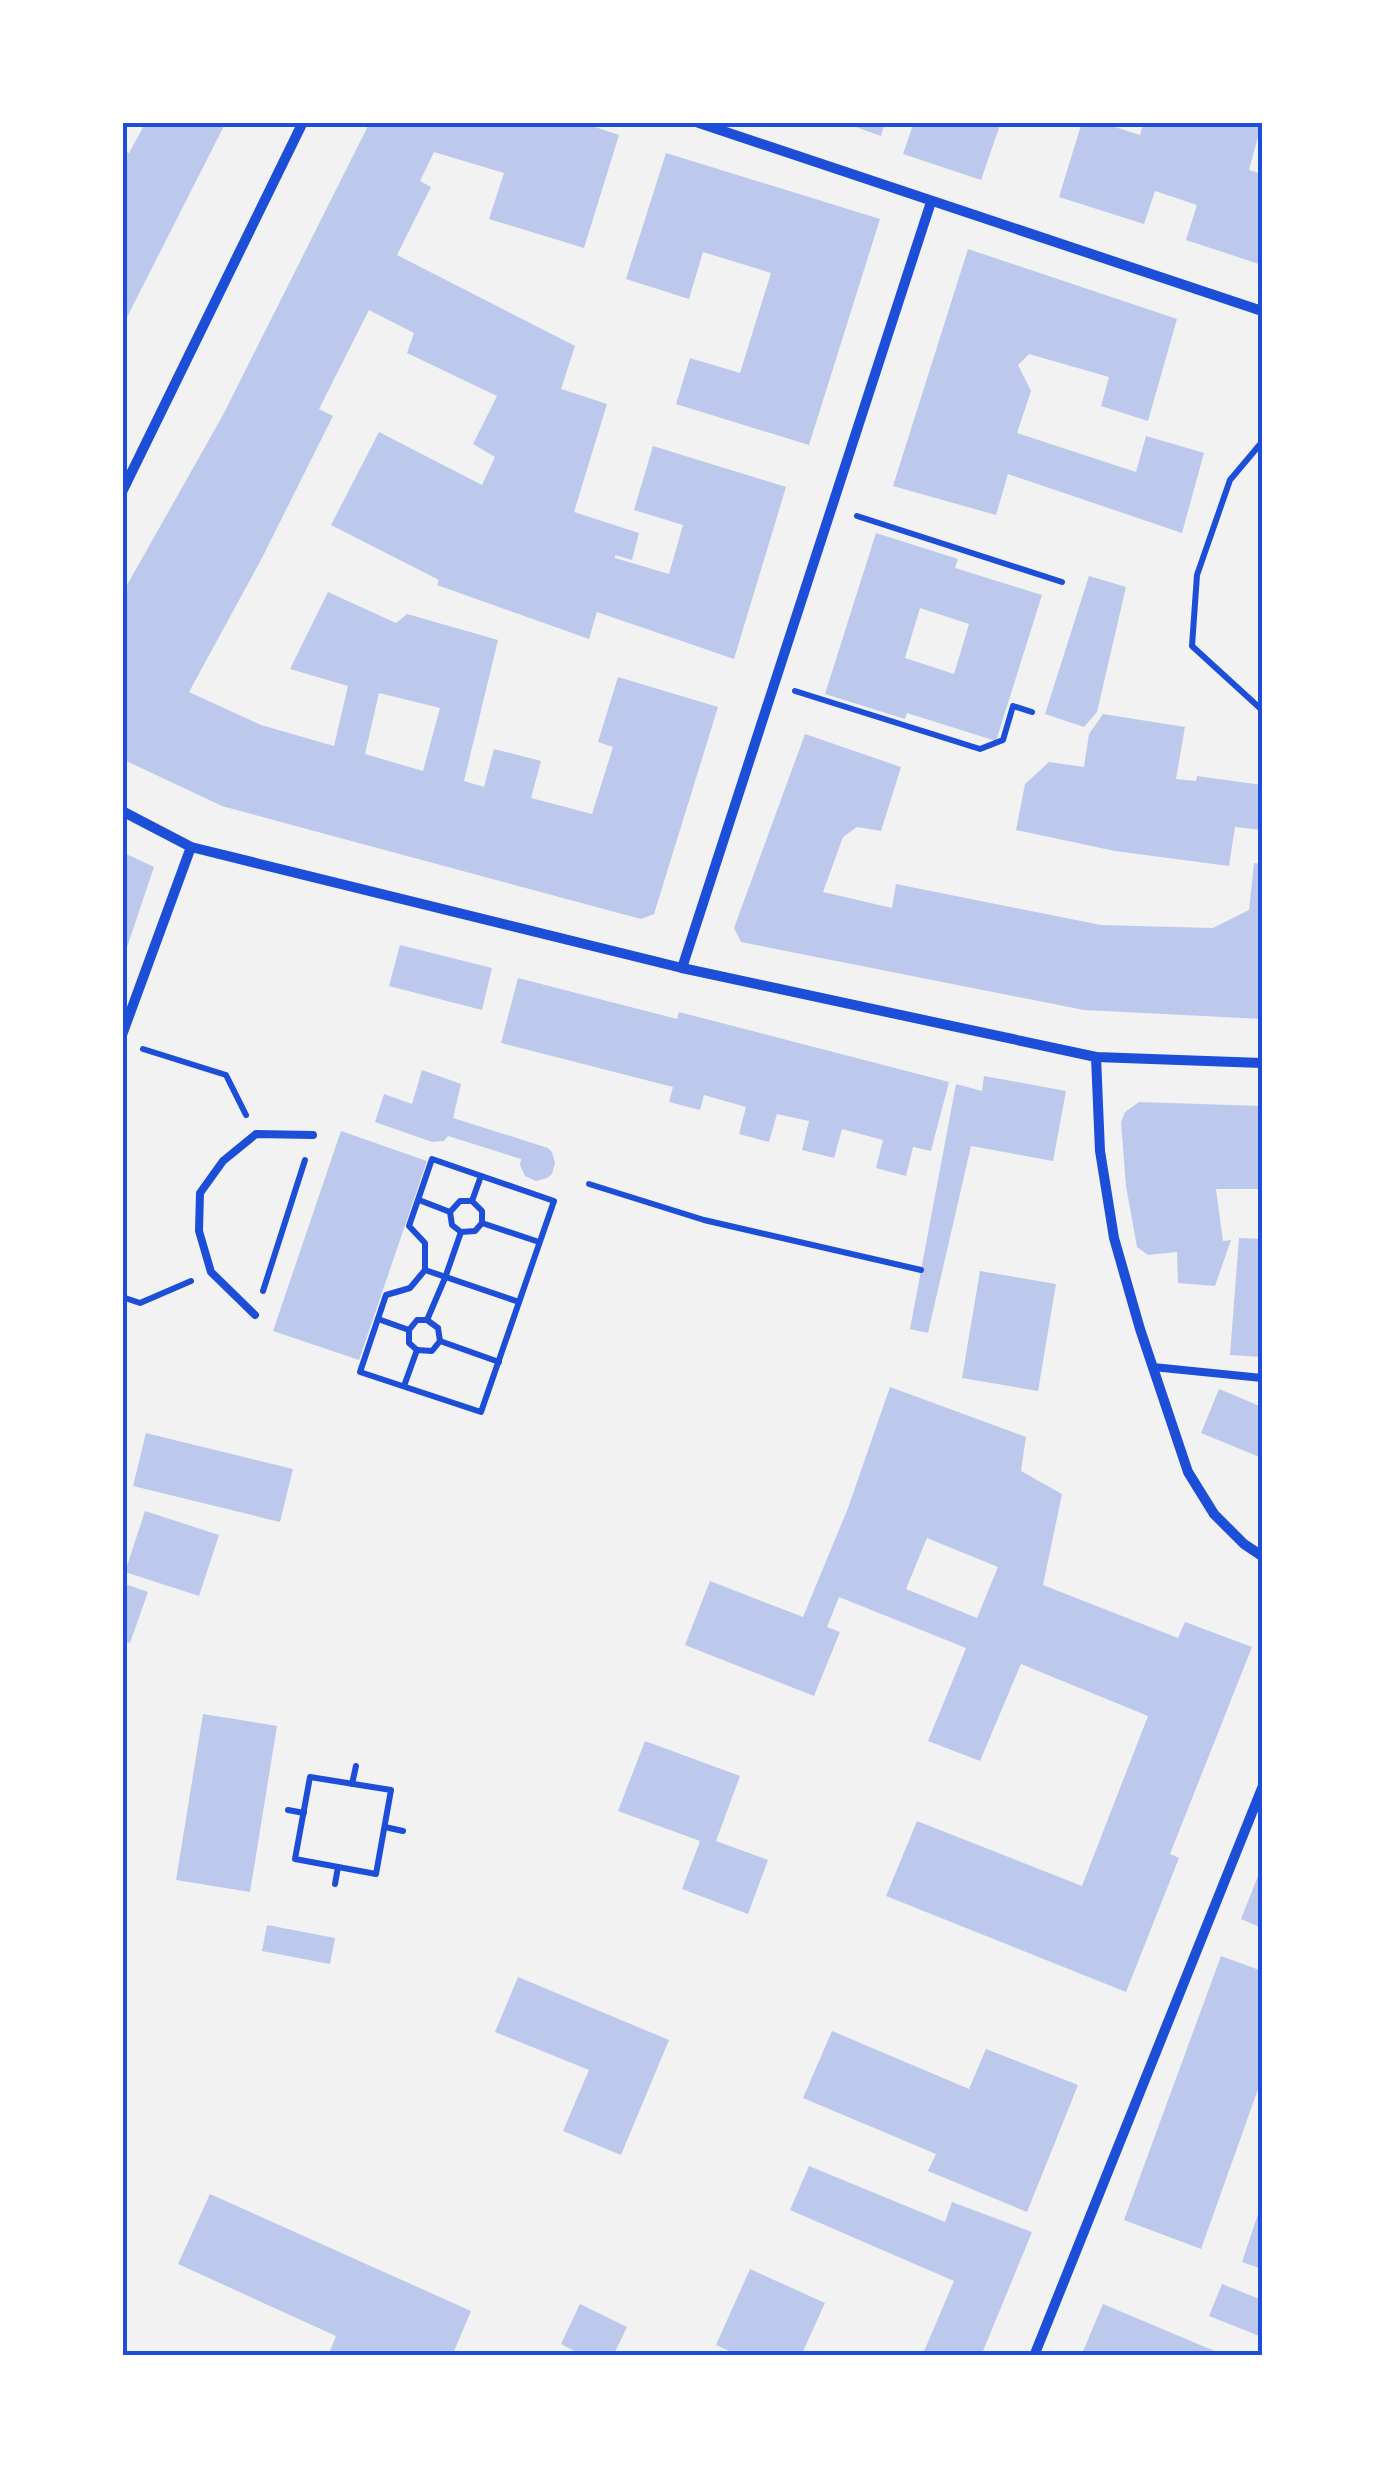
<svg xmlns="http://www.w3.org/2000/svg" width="1385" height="2478" viewBox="0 0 1385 2478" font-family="'Work Sans',sans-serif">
<rect width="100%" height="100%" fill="#f2f2f2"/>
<g fill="#bdc9ec" fill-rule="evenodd">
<path d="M146 122H226L122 327V150L129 153Z"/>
<path d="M370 122H580L619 135 584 248 489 219 504 173 434 152 420 181 431 187 397 255 575 346 561 389 607 404 574 512 639 533 632 560 615 555V558L669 574 683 525 634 510 653 446 786 487 734 659 597 612 589 639 437 585 439 580 331 525 379 432 482 485 495 457 473 444 497 396 407 353 414 333 369 310 319 409 333 416 262 558 189 692 261 725 334 746 348 686 290 669 328 592 396 623 407 614 498 640 464 781 484 787 494 749 541 761 531 798 592 814 613 747 598 742 618 677 718 707 654 914 641 919 222 806 122 759V594L223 415ZM379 693 440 708 423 771 365 754Z"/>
<path d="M842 122H885L881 136Z"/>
<path d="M914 122H1001L981 180 903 154Z"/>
<path d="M1082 122H1099L1140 135 1144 122H1262L1249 170 1262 174V265L1186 240 1197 205 1155 191 1144 224 1059 197Z"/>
<path d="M666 153 880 219 809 445 676 404 690 358 740 373 771 273 703 252 689 299 626 279Z"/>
<path d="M968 249 1177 319 1148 421 1101 406 1109 377 1029 354 1018 365 1031 391 1017 433 1136 472 1146 436 1204 453 1182 533 1008 474 996 515 893 486Z"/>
<path d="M876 533 958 559 955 568 1042 595 996 741 907 713 905 719 825 694ZM920 608 969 624 954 674 905 658Z"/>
<path d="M1089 576 1126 587 1097 712 1084 727 1045 714Z"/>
<path d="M1103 714 1185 727 1176 779 1196 781 1197 776 1262 785V830L1235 827 1229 866 1115 851 1016 830 1025 784 1049 762 1084 767 1089 734Z"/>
<path d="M805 734 901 767 881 831 857 827 843 837 823 892 892 908 896 884 1101 925 1213 928 1249 910 1254 863 1262 864V1019L1084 1010 741 942 734 928Z"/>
<path d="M122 852 154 867 123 959H122Z"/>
<path d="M400 945 492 968 482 1010 389 986Z"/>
<path d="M518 978 677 1019 679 1012 949 1082 931 1151 913 1147 906 1176 876 1168 883 1140 842 1129 834 1158 802 1150 809 1121 777 1114 769 1142 739 1134 746 1107 704 1095 700 1110 669 1102 673 1087 501 1043Z"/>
<path d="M422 1070 461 1084 453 1118 548 1148 552 1152 555 1163 552 1174 547 1178 536 1181 525 1176 520 1165 521 1159 448 1136 444 1141 432 1142 375 1122 384 1094 412 1104Z"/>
<path d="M984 1076 1066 1091 1053 1161 971 1146 928 1333 910 1329 956 1084 982 1091Z"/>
<path d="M1139 1102 1262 1106V1189H1216L1223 1241 1231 1240 1215 1286 1178 1283 1177 1252 1148 1255 1137 1247 1126 1186 1121 1122 1125 1112Z"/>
<path d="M341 1131 427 1161 359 1360 273 1331Z"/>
<path d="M1239 1238 1262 1239V1357L1230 1355Z"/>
<path d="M980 1271 1056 1284 1038 1391 962 1378Z"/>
<path d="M890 1387 1026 1437 1021 1471 1062 1494 1043 1585 1178 1638 1185 1622 1252 1647 1170 1854 1179 1858 1126 1992 886 1896 917 1821 1082 1886 1148 1716 1021 1664 980 1761 928 1741 966 1648 839 1597 827 1627 840 1632 814 1696 685 1645 710 1581 803 1617 848 1508ZM927 1538 998 1567 977 1618 906 1589Z"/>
<path d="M1219 1389 1262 1407V1458L1201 1433Z"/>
<path d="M146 1433 293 1469 280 1522 133 1486Z"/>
<path d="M145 1511 219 1535 199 1596 125 1572Z"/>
<path d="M122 1583 148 1592 130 1643 122 1641Z"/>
<path d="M203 1714 277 1726 250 1892 176 1880Z"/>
<path d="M645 1741 740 1776 716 1841 768 1860 748 1914 682 1889 700 1841 618 1811Z"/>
<path d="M1262 1866V1928L1241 1919Z"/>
<path d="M267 1925 335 1938 330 1964 262 1951Z"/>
<path d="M1221 1956 1262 1971V2078L1201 2249 1124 2220Z"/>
<path d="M518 1977 669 2040 621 2155 563 2131 589 2070 495 2032Z"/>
<path d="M832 2031 969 2089 986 2049 1078 2085 1027 2212 928 2171 936 2154 803 2098Z"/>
<path d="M809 2166 945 2222 952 2202 1032 2232 981 2356H922L954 2281 790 2210Z"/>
<path d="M210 2194 471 2311 452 2356H328L336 2336 178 2264Z"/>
<path d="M1262 2202V2269L1242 2262Z"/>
<path d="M750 2269 825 2303 801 2356H740L716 2345Z"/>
<path d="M1222 2284 1262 2300V2337L1209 2316Z"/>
<path d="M580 2304 627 2327 613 2356H584L561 2344Z"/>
<path d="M1103 2304 1224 2355V2356H1081Z"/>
</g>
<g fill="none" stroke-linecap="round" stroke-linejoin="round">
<g stroke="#1d4ed8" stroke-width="6">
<path d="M1262 442 1230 480 1197 575 1192 646 1262 710"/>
<path d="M857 516 1062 582"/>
<path d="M795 691 980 749 1003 740 1013 706 1032 712"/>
<path d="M143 1049 226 1075 246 1115"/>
<path d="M589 1184 704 1220 921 1270"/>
<path d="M419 1200 450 1212"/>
<path d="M482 1223 539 1242"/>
<path d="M461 1232 452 1225 450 1212 460 1201H472"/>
<path d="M425 1270 410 1288 386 1295 360 1372 481 1412 554 1201 432 1159 409 1226 425 1243V1270L519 1302"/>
<path d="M263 1291 305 1160"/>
<path d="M122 1297 140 1303 191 1281"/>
<path d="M378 1319 409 1330"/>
<path d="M440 1341 499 1362"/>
<path d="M417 1350 409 1343V1330L417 1320H427"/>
<path d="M404 1386 417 1350 432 1351 440 1341 438 1328 427 1320 445 1278 461 1232 475 1231 482 1223V1211L472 1201 481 1176"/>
<path d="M310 1777 391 1790 376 1874 295 1859Z"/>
<path d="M352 1784 356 1766"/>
<path d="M288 1810 304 1813"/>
<path d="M385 1827 403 1831"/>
<path d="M335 1884 338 1867"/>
</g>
<g stroke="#1d4ed8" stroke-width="8">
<path d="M255 1315 211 1272 199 1231 200 1193 223 1161 256 1134 313 1135"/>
<path d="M1153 1367 1262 1378"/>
</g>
<g stroke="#1d4ed8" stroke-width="10">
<path d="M696 122 1262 311"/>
<path d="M122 492 303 122"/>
<path d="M122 811 191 847 682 968 1096 1057 1262 1063"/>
<path d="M682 968 931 202"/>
<path d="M122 1035 191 847"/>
<path d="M1096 1057 1100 1151 1114 1238 1140 1329 1188 1472 1214 1514 1244 1544 1262 1556"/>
<path d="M1034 2356 1262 1788"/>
</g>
</g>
<rect width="1385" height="2478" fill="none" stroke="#ffffff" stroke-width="250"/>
<rect x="125" y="125" width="1135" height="2228" fill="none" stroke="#1d4ed8" stroke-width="4"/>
</svg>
